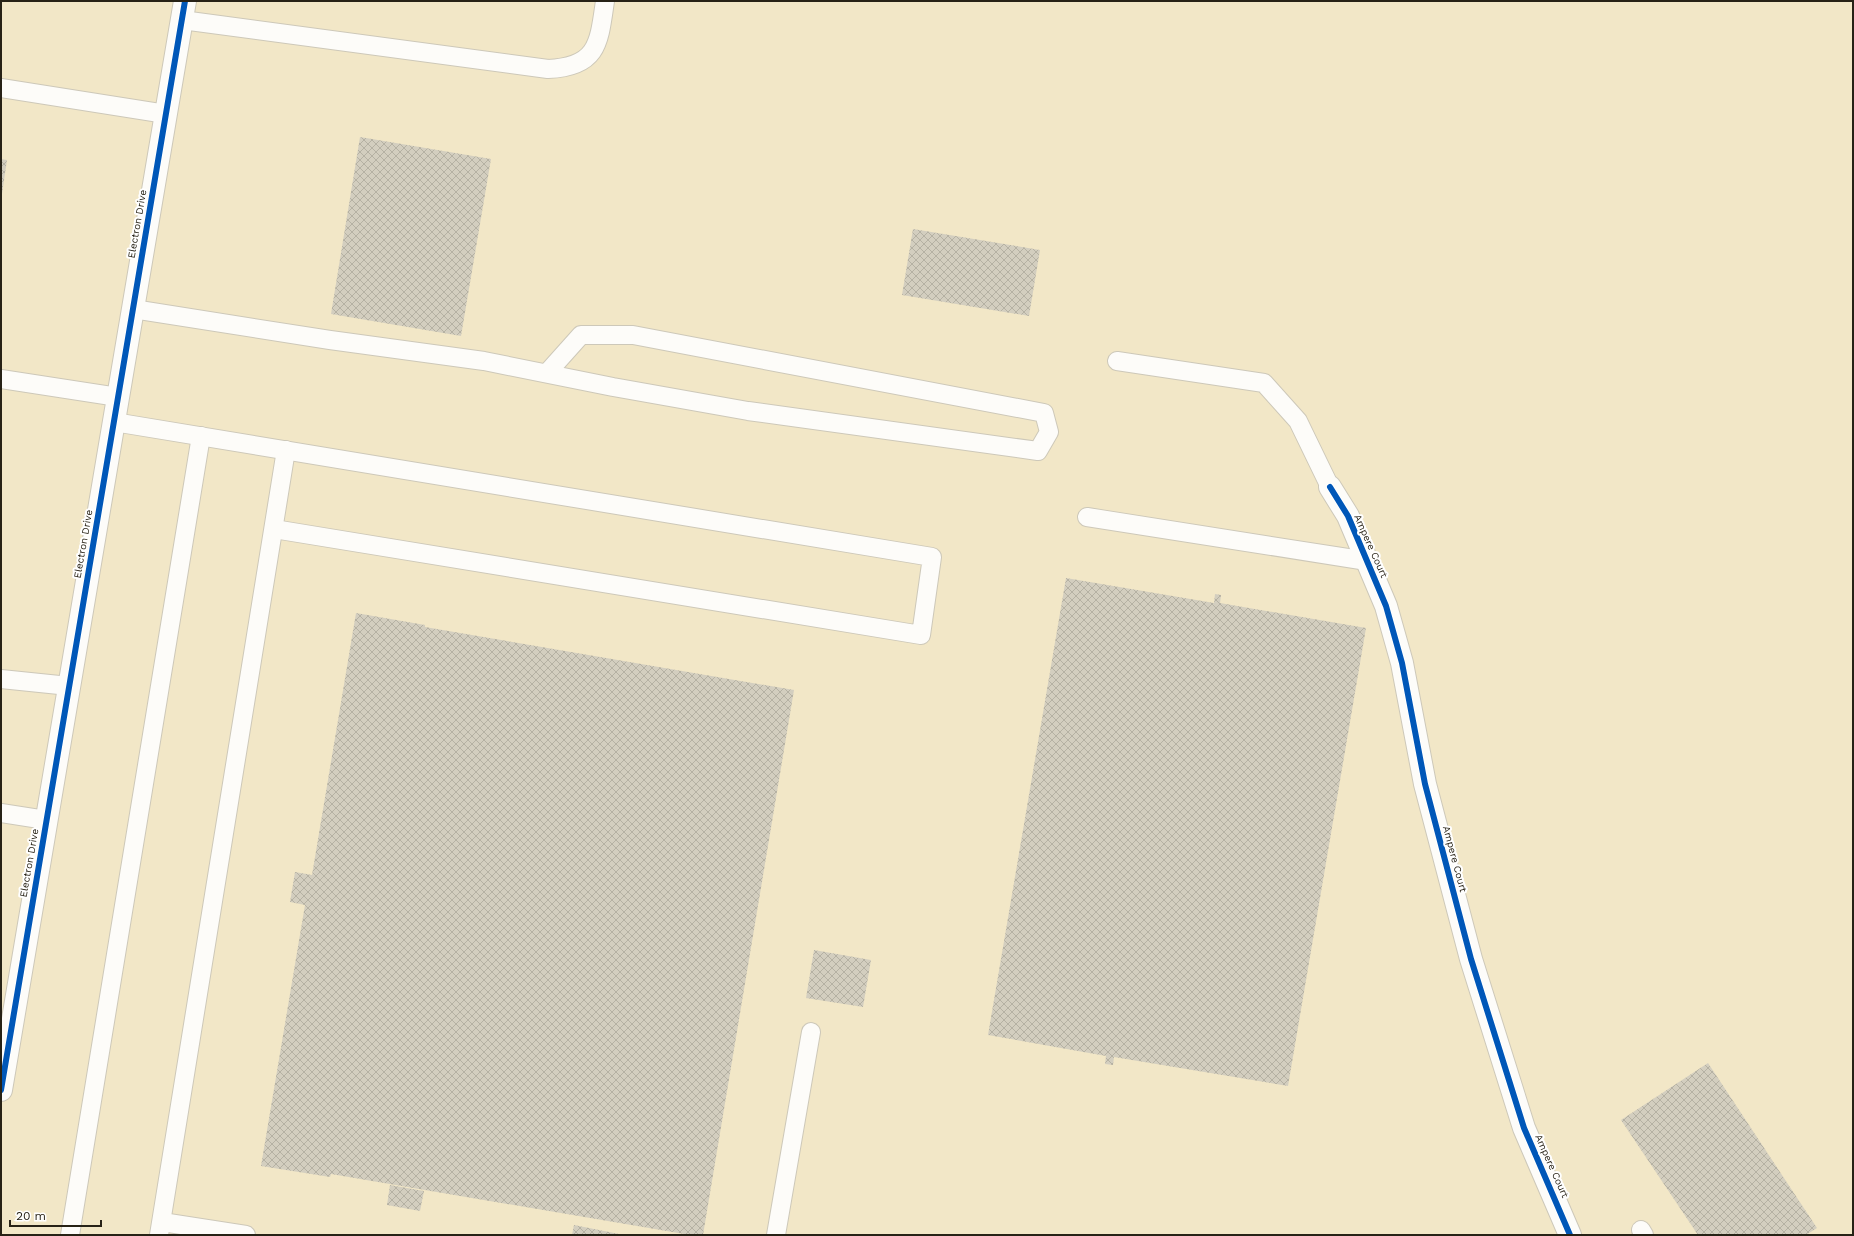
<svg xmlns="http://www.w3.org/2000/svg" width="1854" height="1236" viewBox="0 0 1854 1236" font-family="'Work Sans',sans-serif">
<defs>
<pattern id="building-cross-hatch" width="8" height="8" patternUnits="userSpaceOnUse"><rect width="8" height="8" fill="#d3cebf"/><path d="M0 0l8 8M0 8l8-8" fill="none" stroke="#b5b1a3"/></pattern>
</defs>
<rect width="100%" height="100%" fill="#f2ecd8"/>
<rect fill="#f2e7c7" x="1" y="1" width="1852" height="1234"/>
<g fill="url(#building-cross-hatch)">
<path d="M360 137 491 159 461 336 331 314Z"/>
<path d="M1 159 7 160 2 194H1Z"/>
<path d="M913 229 1040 250 1029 316 902 295Z"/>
<path d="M1066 578 1214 603 1215 594 1221 595 1220 603 1366 628 1288 1086 1114 1057 1113 1065 1105 1064 1106 1056 988 1035Z"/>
<path d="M356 613 425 625V627L794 690 703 1235H690L331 1174 330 1177 261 1166 305 905 290 902 295 872 312 875Z"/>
<path d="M814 950 871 960 863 1007 806 998Z"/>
<path d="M1708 1063 1817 1228 1806 1235H1698L1621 1120Z"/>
<path d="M390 1185 424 1191 420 1211 387 1205Z"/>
<path d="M574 1225 619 1234 618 1235H572Z"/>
</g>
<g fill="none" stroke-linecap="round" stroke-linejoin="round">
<g stroke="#cdc8b9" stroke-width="20">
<g id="service">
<path d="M182 20 548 69C598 67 599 43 605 1"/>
<path d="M1 88 166 114"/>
<path d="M133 309 330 340 484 361 613 387 748 411 1038 451 1049 432 1044 413 633 335H581L547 373"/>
<path d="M1117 361 1264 383 1298 421 1330 487"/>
<path d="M1 379 118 397"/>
<path d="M114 422 932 557 921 635 274 529"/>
<path d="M1087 517 1367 561"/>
<path d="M1 679 69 686"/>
<path d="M1 813 46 820"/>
<path d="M162 1222 246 1235"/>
<path d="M1641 1230 1644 1235"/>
<path d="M70 1235 201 436"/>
<path d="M159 1235 286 450"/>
<path d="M776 1235 811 1032"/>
</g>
</g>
<g stroke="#cdc8b9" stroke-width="24">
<path id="minor" d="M1330 487 1348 516 1386 606 1402 663 1425 784 1471 959 1524 1128 1570 1235"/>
</g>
<g stroke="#cdc8b9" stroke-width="24">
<path id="tertiary" d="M1 1090 185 1"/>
</g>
<use href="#service" stroke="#fdfcf9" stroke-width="18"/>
<use href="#minor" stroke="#fdfcf9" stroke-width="22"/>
<use href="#tertiary" stroke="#fdfcf9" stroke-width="22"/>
<g stroke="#fff" stroke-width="8">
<g id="cycleway">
<path d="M1330 487 1348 516 1386 606 1402 663 1425 784 1471 959 1524 1128 1570 1235"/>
<path d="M1 1090 185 1"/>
</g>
</g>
<use href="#cycleway" stroke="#0057b8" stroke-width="6"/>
</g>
<g text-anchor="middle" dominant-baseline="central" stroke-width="4" stroke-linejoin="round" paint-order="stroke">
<g font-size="10" fill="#272216" stroke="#fff">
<text transform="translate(137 224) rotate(-80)">Electron Drive</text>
<text transform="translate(83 544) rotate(-80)">Electron Drive</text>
<text transform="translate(1371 546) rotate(66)">Ampere Court</text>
<text transform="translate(1455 859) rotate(75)">Ampere Court</text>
<text transform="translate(29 863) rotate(-80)">Electron Drive</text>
<text transform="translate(1552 1166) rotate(66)">Ampere Court</text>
</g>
</g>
<rect width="1854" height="1236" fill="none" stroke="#272216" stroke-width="4"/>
<path d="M10 1220v6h91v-6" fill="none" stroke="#272216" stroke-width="2"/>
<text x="16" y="1220" font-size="12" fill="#272216" stroke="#ffffff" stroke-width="3" paint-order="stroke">20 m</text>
</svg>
